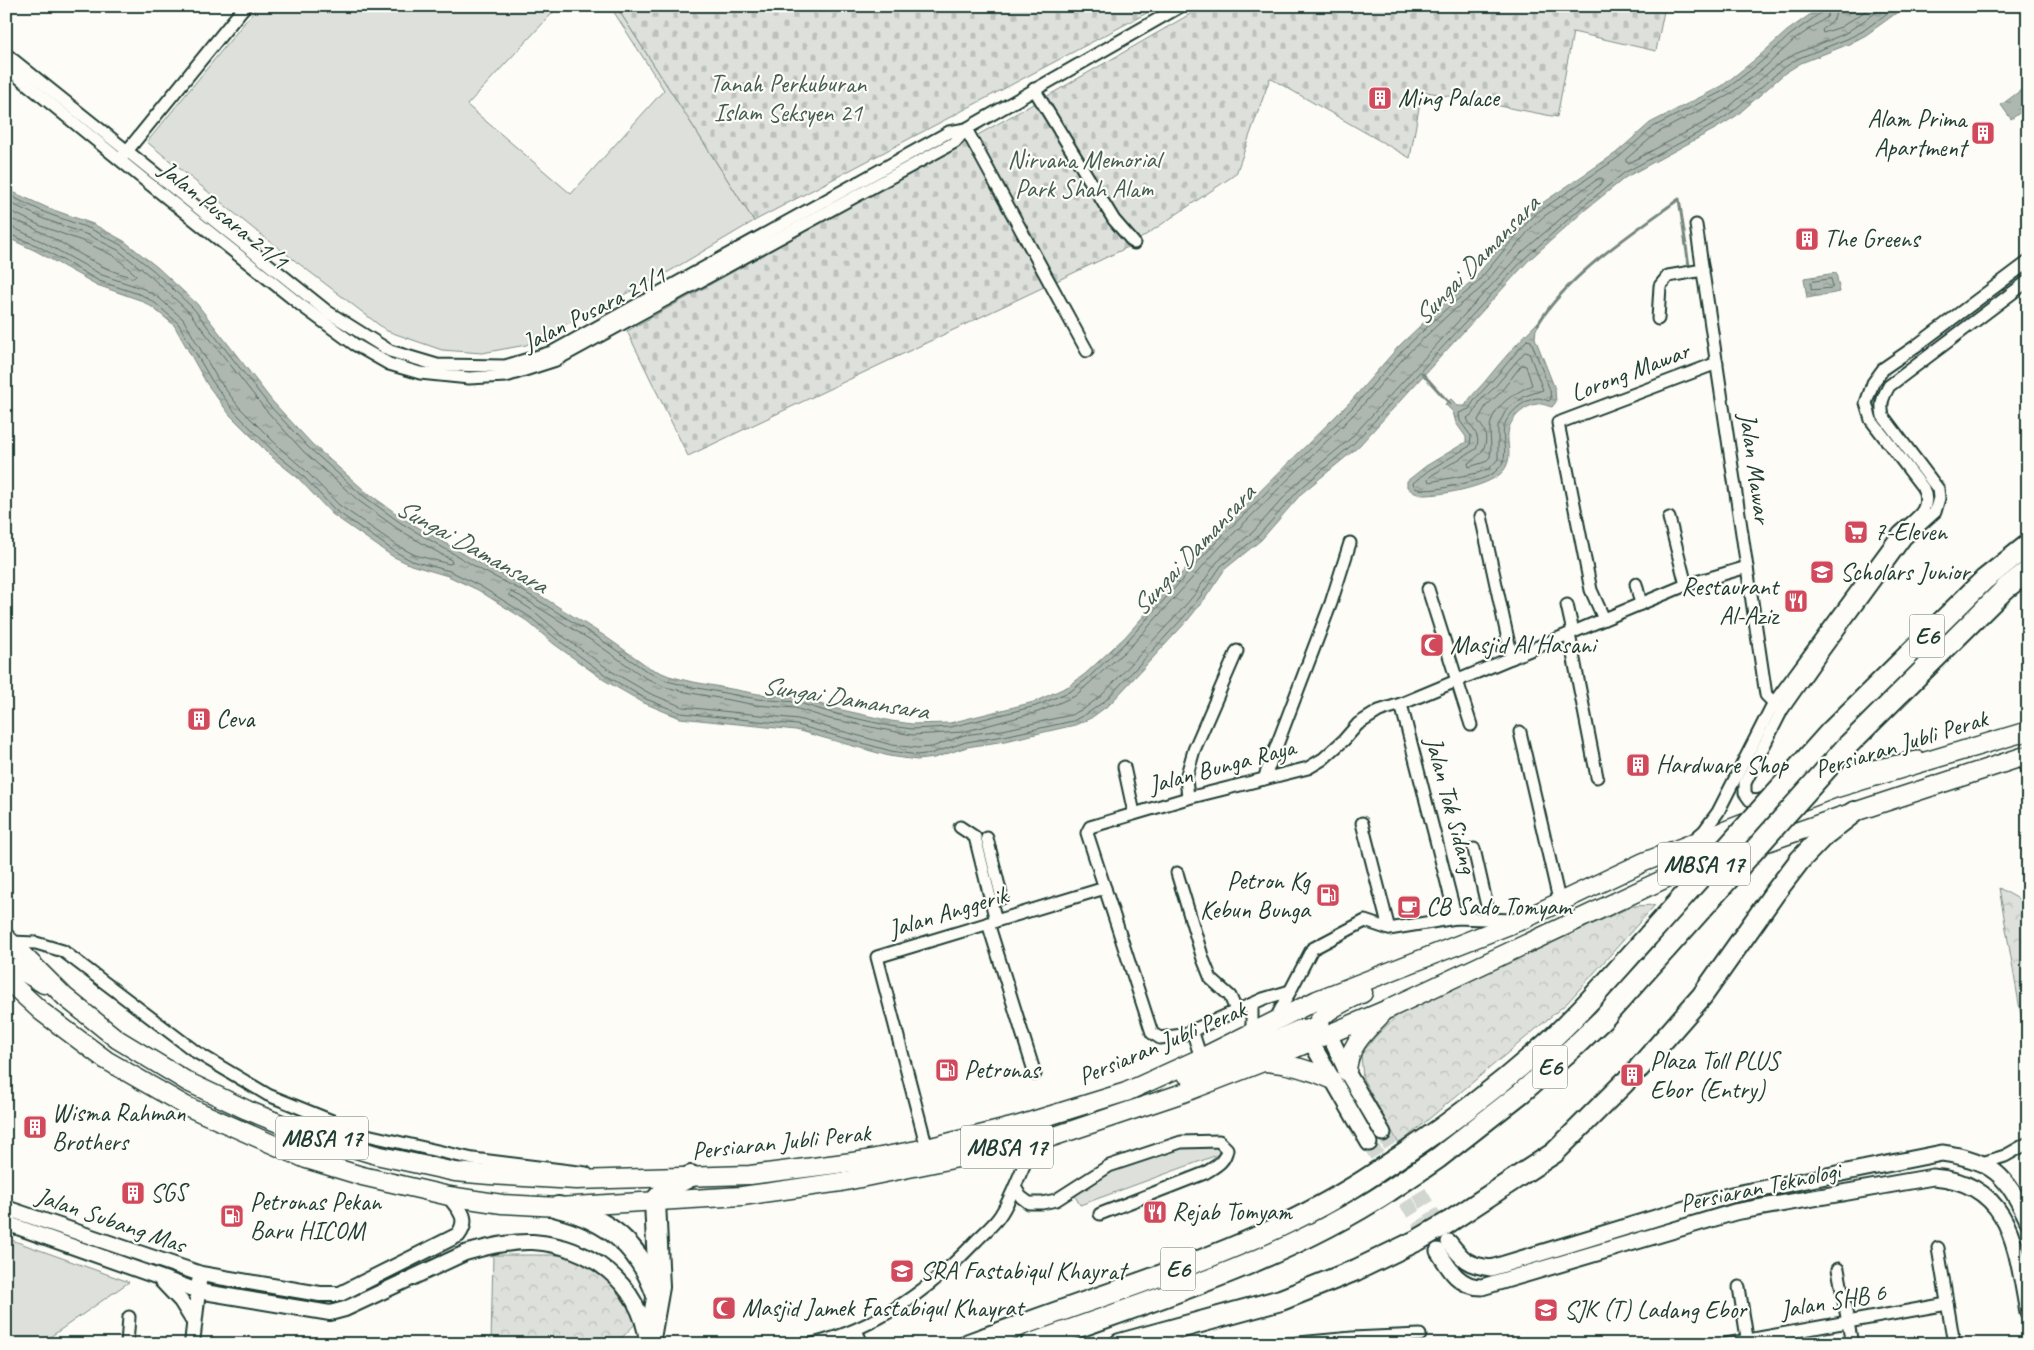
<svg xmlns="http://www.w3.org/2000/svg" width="2034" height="1350" viewBox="0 0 2034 1350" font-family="Caveat,sans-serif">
<defs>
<pattern id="forest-crowns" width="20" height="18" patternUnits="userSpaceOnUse" patternTransform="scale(1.25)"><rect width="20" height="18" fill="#dde0db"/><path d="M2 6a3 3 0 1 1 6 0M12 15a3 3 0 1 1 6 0" fill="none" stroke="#bdc1bd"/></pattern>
<pattern id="cemetery-stones" width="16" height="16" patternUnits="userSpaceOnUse" patternTransform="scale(1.25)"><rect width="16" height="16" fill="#dde0db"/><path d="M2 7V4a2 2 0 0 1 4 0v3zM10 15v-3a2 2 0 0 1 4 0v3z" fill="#bdc1bd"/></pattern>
<pattern id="water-ripples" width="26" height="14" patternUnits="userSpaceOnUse" patternTransform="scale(1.25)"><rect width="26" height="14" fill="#aeb8b1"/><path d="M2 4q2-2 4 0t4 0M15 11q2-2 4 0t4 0" fill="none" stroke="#8d9791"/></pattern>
</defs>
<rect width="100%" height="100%" fill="#fdfcf7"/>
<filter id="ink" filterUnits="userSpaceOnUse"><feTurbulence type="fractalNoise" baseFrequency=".02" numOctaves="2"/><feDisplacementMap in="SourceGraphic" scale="10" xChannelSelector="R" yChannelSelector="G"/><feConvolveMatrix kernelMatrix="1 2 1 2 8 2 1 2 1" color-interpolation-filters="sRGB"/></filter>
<g filter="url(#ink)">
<g fill="#dde0db" stroke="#7e8e88">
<path d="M258 6H559L467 105 571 194 664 90 610 6H616L754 221 670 271 526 345 482 353 442 350 387 331 255 230 147 142Z"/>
<path d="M1184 1143 1216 1145 1220 1154 1080 1205 1075 1196 1108 1170Z"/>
<path d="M6 1238 129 1282 40 1344H6Z"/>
</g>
<g fill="url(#forest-crowns)" stroke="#7e8e88">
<path d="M1999 888 2026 903 2028 901V1056Z"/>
<path d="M1655 905 1567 1003 1399 1144 1363 1079 1361 1054 1377 1035 1404 1009 1633 906Z"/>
<path d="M493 1255H568L602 1274 627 1303 636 1323 616 1344H491Z"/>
</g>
<g fill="url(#cemetery-stones)" stroke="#7e8e88">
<path d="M616 6H1160L754 221Z"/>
<path d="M1204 6H1665L1656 51 1573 32 1557 117 1422 91 1410 158 1270 78 1236 174 1128 247 688 456 627 331 1051 94Z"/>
</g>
<g fill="url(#water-ripples)" stroke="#75877f">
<path d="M1822 6H1906L1866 35 1849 44 1801 63 1785 73 1736 116 1715 129 1626 177 1585 210 1528 261 1358 447 1302 493 1261 540 1225 569 1204 600 1187 621 1110 704 1091 718 1075 725 1005 741 967 747 934 758 917 760 889 756 796 730 680 718 644 703 604 680 554 644 527 621 478 590 448 576 411 565 392 556 332 514 298 478 273 458 230 415 207 384 174 325 152 307 140 300 97 285 36 251 6 237V189L48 208 93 224 124 241 157 267 197 304 272 401 312 444 365 491 404 519 486 567 525 586 603 635 650 668 669 676 688 681 758 694 797 697 833 708 891 721 912 724 950 723 1034 702 1069 686 1085 674 1125 637 1212 539 1351 401 1399 346 1441 306 1472 281 1522 221 1535 208 1616 153 1650 123 1722 86 1757 58 1787 31Z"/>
<path d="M2028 85V107L2011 119 2001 105Z"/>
<path d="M1836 273 1840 292 1807 298 1804 278Z"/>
<path d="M1539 321 1540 323 1536 329 1535 338 1555 389 1556 402 1552 407C1547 406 1542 403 1537 404 1526 405 1512 417 1509 428 1505 443 1514 456 1504 470 1492 486 1444 495 1424 495 1417 495 1412 492 1407 487V481L1426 466 1466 442V437L1456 423 1453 412 1445 404 1451 399 1458 406H1465C1471 395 1479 389 1487 379 1503 359 1520 340 1539 321Z"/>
</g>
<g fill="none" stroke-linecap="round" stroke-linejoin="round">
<g stroke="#586e66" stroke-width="1">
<path d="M1831 6 1827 17 1794 40 1765 67 1729 95 1657 133 1626 159V162L1629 163 1709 120 1729 107 1777 65 1795 54 1844 34 1886 6"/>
<path d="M1838 6 1834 19 1822 30 1823 33 1841 27 1873 6"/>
<path d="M1600 178 1603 179V182L1521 253 1350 439 1295 485 1253 532 1217 562 1195 594 1178 614 1102 695 1085 708 1071 715 1003 730 964 735 932 747 918 748 892 745 798 719 683 707 649 693 611 671 561 635 535 612 509 595 511 592 520 596 597 644 644 677 665 687 686 692 756 705 795 708 830 719 912 735 963 732 1038 712 1075 696 1132 645 1220 547 1359 409 1407 354 1449 314 1480 289 1531 228 1543 217Z"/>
<path d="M6 194 46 213 91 229 121 245 153 270 193 308 268 404 308 447 362 495 401 523 483 571 523 591 600 639 648 672 667 681 687 686 757 699 796 702 832 713 890 726 912 729 951 727 1036 706 1071 691 1088 678 1128 640 1216 542 1355 405 1403 350 1445 310 1475 285 1526 224 1538 212 1619 157 1653 127 1725 90 1761 62 1790 35 1822 12 1824 6"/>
<path d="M6 201 44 219 88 235 118 250 149 275 189 312 264 408 304 452 359 501 398 529 451 560 452 563 449 564 415 555 398 546 339 505 305 470 281 449 239 407 217 378 183 319 159 298 144 289 102 275 41 241 12 227 6 226"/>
<path d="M6 209 41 226 85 242 114 256 135 274 136 276 133 278C123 274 113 272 104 267 80 256 29 220 6 219"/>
<path d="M6 233 38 246 99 281 142 295 155 303 178 323 212 381 234 411 276 454 301 474 335 510 394 551 412 561 450 571 480 586 530 617 558 640 607 676 646 699 681 713 797 725 891 751 917 755 933 753 966 742 1004 736 1073 721 1088 713 1106 700 1183 618 1200 597 1221 566 1258 536 1299 490 1354 443 1525 258 1582 207 1624 173 1713 125 1732 112 1782 69 1799 58 1847 39 1863 31 1897 6"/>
<path d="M1831 279 1833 286 1832 288 1811 290V282Z"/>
<path d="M1527 340 1531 341 1550 390 1551 399 1549 401C1545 400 1541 398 1538 398 1524 399 1507 414 1504 427 1501 441 1510 456 1499 468 1489 480 1471 481 1457 485 1444 488 1428 492 1415 488L1413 483 1429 470 1470 446 1471 436 1460 421 1459 413 1469 409C1475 398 1480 394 1488 385 1502 371 1513 355 1527 340Z"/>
<path d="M1525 352 1529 353 1543 390 1525 396 1506 410 1498 426V459L1490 468 1478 473 1429 482 1428 479 1432 475 1476 449C1482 435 1471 429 1467 418L1474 413 1480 401 1493 389Z"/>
<path d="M1522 365 1526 366 1532 385C1515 393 1491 406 1490 429 1490 438 1492 448 1490 457L1485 462 1469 467 1468 463C1480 456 1490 446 1484 430 1482 426 1479 423 1478 420L1486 406 1499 394Z"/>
</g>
<g stroke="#75877f" stroke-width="3">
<path d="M1538 324C1570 273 1631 234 1679 199L1689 266"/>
<path d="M1422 373 1450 404"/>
</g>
<g stroke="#d1d6d0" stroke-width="15" stroke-dasharray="15 8" stroke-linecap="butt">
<path d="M1383 1133 1445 1235"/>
<path d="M1369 1143 1433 1244"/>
</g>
<g stroke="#1f3d34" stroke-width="15">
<g id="minor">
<path d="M6 54 328 312 390 351 437 365 505 366 552 352 949 132 966 129 1181 6"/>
<path d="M6 67 142 178 302 306 354 344 389 364 420 373 469 378 506 376 556 360 955 142 966 129"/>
<path d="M1034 89 1114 220 1134 243"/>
<path d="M966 129 1087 351"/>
<path d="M123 156 245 6"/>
<path d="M1696 225 1766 695 1779 708"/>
<path d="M1658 319 1660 286 1668 276 1703 270"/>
<path d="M1481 516 1512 658"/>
<path d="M1669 518 1686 585"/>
<path d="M1636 584 1641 604"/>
<path d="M1428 589 1471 725"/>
<path d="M1567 605 1573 632"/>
<path d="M1604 619 1591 590 1558 423 1717 363"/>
<path d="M1569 634 1597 777"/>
<path d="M1401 704 1456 918"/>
<path d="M1520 732 1560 904"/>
<path d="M2023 756 2028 772"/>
<path d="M1918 757 1834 774 1757 801 1750 800 1745 793V783L1782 710 1824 650 1905 539 1935 512 1939 498 1938 489 1883 416C1880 403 1883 397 1889 386L2028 281"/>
<path d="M1124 767 1134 813"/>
<path d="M1264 779 1331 603 1350 543"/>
<path d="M1188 798 1186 778 1194 750 1237 651"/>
<path d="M1362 823 1389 929"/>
<path d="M960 827 975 837 996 921"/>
<path d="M987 838 1002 898"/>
<path d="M1696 838 1704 831 1718 812 1773 704 1899 533C1914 519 1933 511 1923 488L1871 420 1866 403 1873 383 1884 368 1916 346 2028 262"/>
<path d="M1474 849 1490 919"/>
<path d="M1177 873 1203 959 1211 979 1230 996 1236 1010"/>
<path d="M988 923 1035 1074"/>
<path d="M11 942 36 943 63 951 196 1052 268 1095 367 1135 473 1159 586 1173"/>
<path d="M1290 991 1263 999 1182 1035 1160 1038 1152 1033 1087 833 1090 827 1188 798 1308 768 1323 759 1344 740 1358 724 1379 711 1401 704 1686 585 1747 567"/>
<path d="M1274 1022 1312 949 1365 921 1389 929 1456 918 1514 920"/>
<path d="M1192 1030 1201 1058"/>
<path d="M1252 1033V1004"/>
<path d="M927 1148 877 957 1105 888"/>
<path d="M1982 1163 2005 1156 2028 1143"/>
<path d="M1015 1187 1021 1197 1029 1203H1042L1056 1200 1109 1166 1181 1142 1219 1141 1227 1149C1225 1162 1216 1166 1205 1173L1100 1214"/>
<path d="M1938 1248 1954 1344"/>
<path d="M1838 1269 1852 1344"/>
<path d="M1739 1287 1748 1344"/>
<path d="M856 1330 862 1344"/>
<path d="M127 1344 129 1317"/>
<path d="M812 1344C876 1329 933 1287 977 1240 985 1232 995 1224 1001 1214 1012 1197 1018 1177 1027 1159 1030 1153 1036 1147 1040 1141"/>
<path d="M1288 1344 1352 1338 1420 1335"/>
<path d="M1726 1344 1947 1304"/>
</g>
</g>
<g stroke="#1f3d34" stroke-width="18">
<g id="tertiary">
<path d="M6 1208 201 1274 320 1294H340L458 1235C470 1219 460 1210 449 1196"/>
<path d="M6 1223 198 1291 330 1313 345 1309 465 1253C487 1247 510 1241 533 1242 589 1246 639 1282 647 1341"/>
<path d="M161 1280 181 1301 194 1322"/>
<path d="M192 1344 199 1282"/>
</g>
</g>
<g stroke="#1f3d34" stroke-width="19">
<g id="secondary">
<path d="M1329 1034 1347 1072 1383 1133"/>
<path d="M1311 1042 1369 1143"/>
<path d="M1449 1242C1463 1260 1467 1265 1491 1268L1731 1195 1942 1153C1993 1160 2007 1176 2028 1221"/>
<path d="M1438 1251C1449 1269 1459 1287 1482 1287L1735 1212 1933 1177C2013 1183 2016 1250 2028 1312"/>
</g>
</g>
<g stroke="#1f3d34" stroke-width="21">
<g id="primary">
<path d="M6 938 65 997 117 1039 188 1082 247 1110 298 1131 376 1155 455 1172 490 1175 576 1180 750 1175 860 1161 927 1148 1016 1126 1126 1092 1201 1058 1317 1000 1522 920 1644 862 1833 789 2028 731"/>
<path d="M6 967C19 967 33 978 44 984"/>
<path d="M6 979 42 1012 106 1060 186 1106 306 1159 362 1176 449 1196 502 1204 558 1207 742 1196 841 1182 1040 1141 1183 1093 1263 1062 1388 1009 1675 874 1839 817 2028 755"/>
<path d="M1311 1037C1318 1011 1341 1004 1363 993"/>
<path d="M1266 1062C1290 1064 1309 1069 1331 1079"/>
<path d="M1347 1072C1348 1047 1364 1033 1380 1016"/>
<path d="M1187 1075 1216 1066 1301 1029 1314 1028 1329 1034"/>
</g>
</g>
<g stroke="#1f3d34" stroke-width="24">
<g id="motorway">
<path d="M1831 731 1984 580 2028 545"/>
<path d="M1847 746 2006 588 2028 571"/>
<path d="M1639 1068 1702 996 1774 894 1800 860 1823 836 1854 812"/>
<path d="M1407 1152C1455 1120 1502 1083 1545 1045 1583 1011 1615 972 1649 935"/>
<path d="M1419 1171 1438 1158 1521 1093 1575 1046 1603 1019 1666 949"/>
<path d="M558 1207C609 1220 639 1245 657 1295"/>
<path d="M649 1344 659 1287 655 1201 666 1189 691 1176"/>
<path d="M969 1344C1021 1325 1074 1306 1126 1288 1213 1257 1300 1224 1377 1172"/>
<path d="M1031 1344C1152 1300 1280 1262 1389 1191"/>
<path d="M1120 1344 1281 1300 1356 1270 1418 1240 1449 1222 1554 1153 1625 1082"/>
</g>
</g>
<use href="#minor" stroke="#fdfcf7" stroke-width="11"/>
<use href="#tertiary" stroke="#fdfcf7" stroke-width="14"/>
<use href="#secondary" stroke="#fdfcf7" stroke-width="15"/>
<use href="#primary" stroke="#fdfcf7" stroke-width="18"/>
<use href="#motorway" stroke="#fdfcf7" stroke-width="20"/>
<g stroke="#1f3d34" stroke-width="24" stroke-linecap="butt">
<g id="motorway-bridge">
<path d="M1649 935 1831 731"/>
<path d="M1666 949 1847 746"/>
<path d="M1377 1172 1407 1152"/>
<path d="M1389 1191 1419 1171"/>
</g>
</g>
<use href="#motorway-bridge" stroke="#fdfcf7" stroke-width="20"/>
</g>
</g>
<defs>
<g id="building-square" transform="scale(1.25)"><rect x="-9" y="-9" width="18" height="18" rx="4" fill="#d1495b" stroke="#fdfcf7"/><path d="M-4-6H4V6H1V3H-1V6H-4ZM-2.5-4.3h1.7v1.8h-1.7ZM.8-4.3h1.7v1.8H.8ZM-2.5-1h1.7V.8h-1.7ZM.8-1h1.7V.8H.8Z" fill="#fff"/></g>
<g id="supermarket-square" transform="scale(1.25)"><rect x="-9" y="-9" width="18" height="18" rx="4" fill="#d1495b" stroke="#fdfcf7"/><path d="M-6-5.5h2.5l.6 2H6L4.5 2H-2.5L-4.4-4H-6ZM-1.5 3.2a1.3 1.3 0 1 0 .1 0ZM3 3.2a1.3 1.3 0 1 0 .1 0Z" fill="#fff"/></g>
<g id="school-square" transform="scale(1.25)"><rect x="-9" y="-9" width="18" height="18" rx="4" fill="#d1495b" stroke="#fdfcf7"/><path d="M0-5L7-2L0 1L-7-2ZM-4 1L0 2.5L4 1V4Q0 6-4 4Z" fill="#fff"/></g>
<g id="restaurant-square" transform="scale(1.25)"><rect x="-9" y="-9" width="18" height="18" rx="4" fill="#d1495b" stroke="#fdfcf7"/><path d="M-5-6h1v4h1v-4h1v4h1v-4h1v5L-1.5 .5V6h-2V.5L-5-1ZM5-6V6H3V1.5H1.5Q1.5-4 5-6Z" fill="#fff"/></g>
<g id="mosque-square" transform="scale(1.25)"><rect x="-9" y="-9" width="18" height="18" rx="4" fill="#d1495b" stroke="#fdfcf7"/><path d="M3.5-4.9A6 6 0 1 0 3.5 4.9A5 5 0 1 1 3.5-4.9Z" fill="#fff"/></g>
<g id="fuel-square" transform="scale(1.25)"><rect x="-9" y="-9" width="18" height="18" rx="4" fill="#d1495b" stroke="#fdfcf7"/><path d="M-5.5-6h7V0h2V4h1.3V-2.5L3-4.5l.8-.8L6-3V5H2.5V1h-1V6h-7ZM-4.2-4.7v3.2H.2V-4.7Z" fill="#fff"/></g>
<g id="cafe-square" transform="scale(1.25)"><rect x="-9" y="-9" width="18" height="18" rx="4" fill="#d1495b" stroke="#fdfcf7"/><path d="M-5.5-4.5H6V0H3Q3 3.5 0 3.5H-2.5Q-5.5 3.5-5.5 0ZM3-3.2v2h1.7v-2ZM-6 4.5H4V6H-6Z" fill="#fff"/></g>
</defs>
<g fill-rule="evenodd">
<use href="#building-square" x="1380" y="98"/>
<use href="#building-square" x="1983" y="133"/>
<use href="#building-square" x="1807" y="239"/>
<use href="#supermarket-square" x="1856" y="532"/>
<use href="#school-square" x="1822" y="572"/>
<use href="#restaurant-square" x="1796" y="601"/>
<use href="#mosque-square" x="1432" y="645"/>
<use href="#building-square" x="199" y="719"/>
<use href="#building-square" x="1638" y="765"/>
<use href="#fuel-square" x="1328" y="895"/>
<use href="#cafe-square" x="1409" y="907"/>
<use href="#fuel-square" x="947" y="1070"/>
<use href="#building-square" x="1632" y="1075"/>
<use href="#building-square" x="35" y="1127"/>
<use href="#building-square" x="133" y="1193"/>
<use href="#restaurant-square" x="1155" y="1212"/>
<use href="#fuel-square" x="232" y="1216"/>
<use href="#school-square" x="902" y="1271"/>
<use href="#mosque-square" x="724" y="1308"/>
<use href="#school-square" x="1546" y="1310"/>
</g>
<g text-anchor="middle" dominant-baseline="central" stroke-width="4.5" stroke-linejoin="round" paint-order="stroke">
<g fill="#fdfcf7" stroke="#62766e" stroke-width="1">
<rect x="1909.5" y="614.5" width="35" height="43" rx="4"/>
<rect x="1658" y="842.5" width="92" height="43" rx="4"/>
<rect x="1532.5" y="1045.5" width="35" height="43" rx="4"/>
<rect x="276" y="1116.5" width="92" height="43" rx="4"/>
<rect x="961" y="1125.5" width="92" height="43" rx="4"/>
<rect x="1160.5" y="1247.5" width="35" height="43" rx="4"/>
</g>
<g font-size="24" font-weight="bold" fill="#1f3d34">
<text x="1927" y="636">E6</text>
<text x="1704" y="864">MBSA 17</text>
<text x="1550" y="1067">E6</text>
<text x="322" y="1138">MBSA 17</text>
<text x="1007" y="1147">MBSA 17</text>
<text x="1178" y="1269">E6</text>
</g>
<g font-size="25" fill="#455e55" stroke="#fdfcf7">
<text x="788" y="84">Tanah Perkuburan<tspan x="788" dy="29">Islam Seksyen 21</tspan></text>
<text x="1084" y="160">Nirvana Memorial<tspan x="1084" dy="29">Park Shah Alam</tspan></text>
</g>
<g font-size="25" fill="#1f3d34" stroke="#fdfcf7" text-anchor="start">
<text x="1398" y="98">Ming Palace</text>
<text x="1966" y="119" text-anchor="end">Alam Prima<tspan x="1966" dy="29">Apartment</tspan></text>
<text x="1824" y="239">The Greens</text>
<text x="1874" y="532">7-Eleven</text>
<text x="1840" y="572">Scholars Junior</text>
<text x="1778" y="587" text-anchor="end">Restaurant<tspan x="1778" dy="29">Al-Aziz</tspan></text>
<text x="1450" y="645">Masjid Al Hasani</text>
<text x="216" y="719">Ceva</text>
<text x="1656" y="765">Hardware Shop</text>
<text x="1310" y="881" text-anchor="end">Petron Kg<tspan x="1310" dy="29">Kebun Bunga</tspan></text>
<text x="1426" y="907">CB Sado Tomyam</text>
<text x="1650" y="1061">Plaza Toll PLUS<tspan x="1650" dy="29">Ebor (Entry)</tspan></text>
<text x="964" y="1070">Petronas</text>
<text x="52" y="1113">Wisma Rahman<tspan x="52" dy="29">Brothers</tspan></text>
<text x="150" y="1193">SGS</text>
<text x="250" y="1202">Petronas Pekan<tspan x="250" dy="29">Baru HICOM</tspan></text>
<text x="1172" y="1212">Rejab Tomyam</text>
<text x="920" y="1271">SRA Fastabiqul Khayrat</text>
<text x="742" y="1308">Masjid Jamek Fastabiqul Khayrat</text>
<text x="1564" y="1310">SJK (T) Ladang Ebor</text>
</g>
<g font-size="25" fill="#1f3d34" stroke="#fdfcf7">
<text transform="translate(224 215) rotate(39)">Jalan Pusara 21/1</text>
<text transform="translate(594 309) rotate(-27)">Jalan Pusara 21/1</text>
<text transform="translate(1630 372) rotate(-21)">Lorong Mawar</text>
<text transform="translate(1755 468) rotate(82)">Jalan Mawar</text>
<text transform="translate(1901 744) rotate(-17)">Persiaran Jubli Perak</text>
<text transform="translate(1222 766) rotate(-15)">Jalan Bunga Raya</text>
<text transform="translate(1451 805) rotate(75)">Jalan Tok Sidang</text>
<text transform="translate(948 912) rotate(-17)">Jalan Anggerik</text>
<text transform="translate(1162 1043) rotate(-23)">Persiaran Jubli Perak</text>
<text transform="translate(781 1142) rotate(-6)">Persiaran Jubli Perak</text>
<text transform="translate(1760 1187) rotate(-12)">Persiaran Teknologi</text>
<text transform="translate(111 1220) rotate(19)">Jalan Subang Mas</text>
<text transform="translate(1833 1301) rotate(-10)">Jalan SHB 6</text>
</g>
<g font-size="26" font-style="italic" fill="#435c53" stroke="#fdfcf7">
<text transform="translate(1476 260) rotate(-46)">Sungai Damansara</text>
<text transform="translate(472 546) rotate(29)">Sungai Damansara</text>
<text transform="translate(1193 550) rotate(-47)">Sungai Damansara</text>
<text transform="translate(845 698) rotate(9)">Sungai Damansara</text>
</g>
</g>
<rect width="2034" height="1350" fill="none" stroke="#fdfcf7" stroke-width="25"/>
<rect x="12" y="12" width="2009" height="1325" fill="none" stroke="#1f3d34" stroke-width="2" filter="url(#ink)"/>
</svg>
